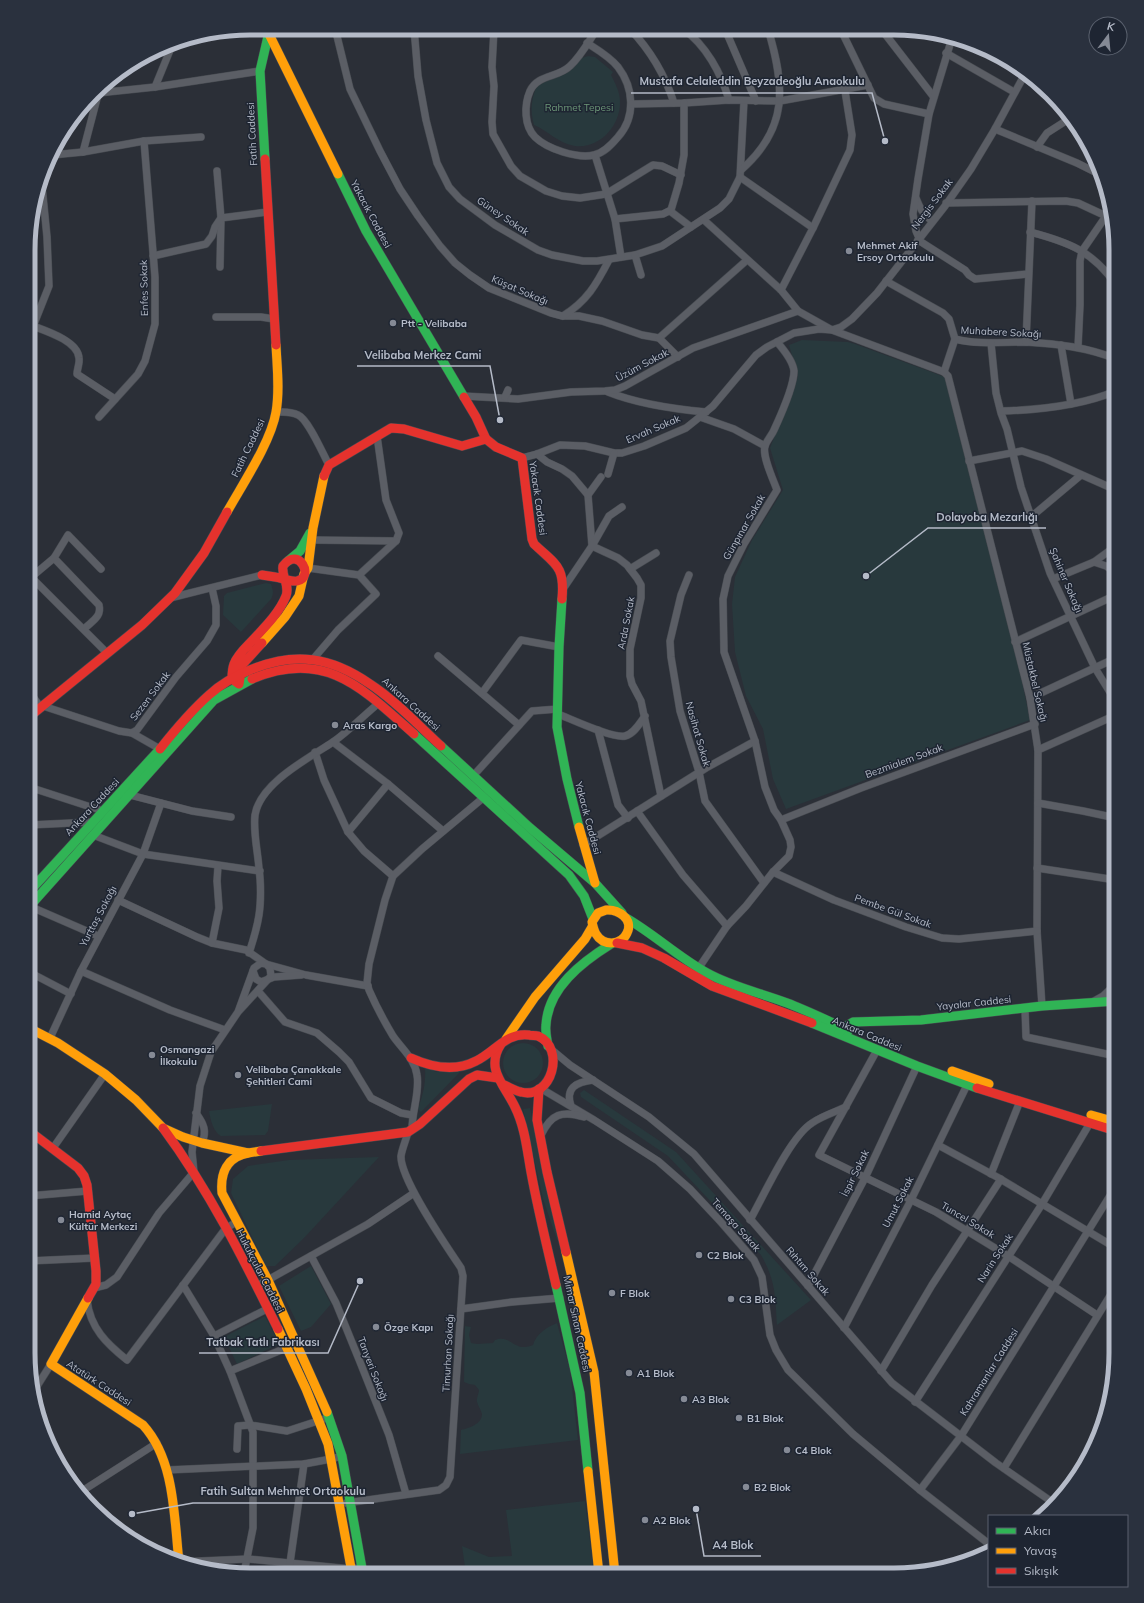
<svg xmlns="http://www.w3.org/2000/svg" width="1144" height="1603" viewBox="0 0 1144 1603" font-family="Mulish,sans-serif">
<rect width="100%" height="100%" fill="#2b2f37"/>
<g fill="#28393d">
<path d="M588 56 595 57 613 72 611 75C615 83 620 92 620 101 621 125 600 149 575 146 557 143 549 131 534 125 530 111 531 99 537 86 554 77 572 60 588 56Z"/>
<path d="M802 340 848 342 855 344 945 377 1020 672 1030 720 786 809 773 779 763 729 746 696 735 652 732 604 735 577 752 540 783 490 770 448 798 376 789 345Z"/>
<path d="M266 583 271 584C273 590 274 593 271 599L241 632 223 615 224 596 227 593Z"/>
<circle cx="523" cy="1063" r="20"/>
<path d="M425 1068 437 1072H460L421 1112 418 1109C423 1095 426 1083 425 1068Z"/>
<path d="M584 1090 676 1152 811 1300 777 1325C775 1295 776 1282 761 1255L668 1156 581 1097 580 1093Z"/>
<path d="M272 1104 268 1131 265 1135 221 1136C214 1133 210 1119 209 1111Z"/>
<path d="M530 1108 560 1240H557L543 1199 523 1109Z"/>
<path d="M379 1157 304 1238 275 1266H266L231 1193 233 1179 248 1166 289 1160Z"/>
<path d="M311 1266 331 1304 311 1327 301 1331 279 1286Z"/>
<path d="M265 1316 279 1344 237 1364 224 1337Z"/>
<path d="M557 1323 570 1370 578 1440 460 1454 461 1430C469 1428 482 1424 482 1414 481 1410 478 1406 477 1402 476 1399 479 1393 479 1390L475 1385 469 1384 464 1382 465 1326 471 1327 469 1335 471 1343 477 1344 493 1343 495 1340C512 1334 513 1353 533 1345 536 1334 547 1327 557 1323Z"/>
<path d="M585 1501 594 1574H466L462 1546 489 1557 512 1556 506 1510Z"/>
</g>
<g fill="none" stroke-linecap="round" stroke-linejoin="round">
<g stroke="#464a50" stroke-width="8">
<g id="street">
<path d="M335 28 350 89 380 151 400 189 418 216 440 246 455 263 470 275 489 288 551 313 562 316H579L602 321 642 335 659 338 747 260"/>
<path d="M414 28 418 76 426 120 437 163 449 187 460 199 495 225 538 250 552 255 583 261H597L635 255 662 246 720 208 729 199 740 177 744 101"/>
<path d="M494 29 492 67 494 86 492 122 493 134 511 166 520 176 546 191 562 196 580 198 606 194 653 165 662 166 681 175"/>
<path d="M630 29C651 51 665 75 674 103"/>
<path d="M683 29C706 45 721 73 729 100"/>
<path d="M725 29 756 101"/>
<path d="M266 30 269 32 278 28"/>
<path d="M841 30 874 98 884 104 929 114"/>
<path d="M882 30 933 96"/>
<path d="M587 43C598 50 610 57 618 67 634 88 636 117 618 137 612 144 604 153 594 155 578 159 547 149 535 137 524 126 524 105 530 91 538 74 558 78 570 66 581 56 589 41 597 29"/>
<path d="M946 53 1014 92"/>
<path d="M155 87 173 43"/>
<path d="M98 93 155 87 260 71"/>
<path d="M632 104 684 103 729 100 780 101 868 85"/>
<path d="M995 129 1077 163 1101 175"/>
<path d="M1037 147 1047 133 1072 117"/>
<path d="M83 152 100 87"/>
<path d="M52 155 83 152 144 141 201 137"/>
<path d="M595 155 615 219 621 257"/>
<path d="M741 170C789 128 785 86 768 29"/>
<path d="M217 171 221 218 220 267"/>
<path d="M740 177 813 228"/>
<path d="M916 198C920 208 923 215 932 221"/>
<path d="M946 203 1066 201 1078 203 1106 216"/>
<path d="M670 211 691 227"/>
<path d="M615 219 663 214 671 210 679 183 684 155V103"/>
<path d="M704 220 781 290 798 311 832 330 944 372 948 376 1030 698 1038 750 1037 931 1042 1006"/>
<path d="M1030 232C1068 242 1093 251 1116 285"/>
<path d="M919 238 916 231 913 214 918 179 929 114 952 38"/>
<path d="M918 240 965 270 969 275 975 279 1028 274"/>
<path d="M635 255 641 275"/>
<path d="M153 256 206 244 212 236 215 227 221 218 267 212"/>
<path d="M886 281 943 313 949 319 955 339C978 345 1002 342 1026 342 1057 344 1087 347 1116 359"/>
<path d="M781 290 813 228 850 150 852 135 845 91"/>
<path d="M563 316C587 301 596 285 609 260"/>
<path d="M216 317H261L274 319"/>
<path d="M33 326C46 331 78 341 79 358 80 363 77 369 77 374L115 399"/>
<path d="M30 334 49 286 47 237 42 186"/>
<path d="M659 338 678 357"/>
<path d="M1026 342 1032 201"/>
<path d="M991 343 996 393 1001 413 1007 429 1021 487 1050 573 1095 668 1116 702"/>
<path d="M1061 345 1071 404"/>
<path d="M1078 347 1080 305V261L1082 251 1106 216 1112 209"/>
<path d="M944 372 955 339"/>
<path d="M608 392C638 404 673 409 706 412"/>
<path d="M463 396 518 399 571 392 605 391 615 390 625 386 693 348 798 311"/>
<path d="M505 397 508 390"/>
<path d="M1001 411C1040 410 1080 406 1116 391"/>
<path d="M276 412C284 412 291 411 298 415 308 419 323 454 329 465"/>
<path d="M99 417 138 374 145 361 155 324V277L144 141"/>
<path d="M700 417 734 429 765 446"/>
<path d="M537 454 547 462 562 469 572 476 588 495 592 546 563 589"/>
<path d="M522 458 537 454 560 445 585 446 614 453H622L644 446 686 428 696 420 713 406 756 355 767 347 794 333 819 329 832 330 841 327 852 319 877 293 945 206 971 169 995 129 1026 72"/>
<path d="M969 461 1022 451 1046 459 1116 490"/>
<path d="M608 474 614 453"/>
<path d="M588 495 601 477"/>
<path d="M622 507 609 516 592 546 618 558 627 565 637 578 641 585V598L630 649V676L632 684 641 701 661 796"/>
<path d="M1031 517 1081 475"/>
<path d="M312 540 396 541 399 533 386 500 377 436"/>
<path d="M54 558 99 605C102 617 92 621 84 629"/>
<path d="M1094 562 1106 566 1116 573"/>
<path d="M308 568 359 575 376 594 338 630 314 658"/>
<path d="M630 569 656 553"/>
<path d="M29 575 107 653"/>
<path d="M359 575 396 541"/>
<path d="M689 575 681 595 670 641 671 657 680 711 699 772 705 801 764 883"/>
<path d="M29 579 54 558 68 535 101 569"/>
<path d="M1053 579 1094 562 1116 546"/>
<path d="M170 598 262 575"/>
<path d="M1015 642 1116 595"/>
<path d="M438 656 519 725"/>
<path d="M29 691 41 708"/>
<path d="M482 693 521 640 559 647"/>
<path d="M1030 698 1116 658"/>
<path d="M43 706 119 731 132 733 137 730 176 677 207 641 216 625V606L212 588"/>
<path d="M558 714C571 719 613 739 625 736 634 734 640 723 645 716"/>
<path d="M598 730 618 805 628 818"/>
<path d="M132 733 160 749"/>
<path d="M333 742 388 784 443 831"/>
<path d="M1038 750 1116 715"/>
<path d="M315 752 324 780 348 832 364 851 393 876"/>
<path d="M473 776 532 711 558 709"/>
<path d="M29 787 103 811"/>
<path d="M130 795 192 811 231 817"/>
<path d="M1038 803 1083 811 1116 818"/>
<path d="M637 811 683 875 727 926"/>
<path d="M781 820 861 788 1035 724"/>
<path d="M29 825 93 822"/>
<path d="M348 832 388 784"/>
<path d="M93 835 143 854 260 871"/>
<path d="M583 845 706 768 755 741"/>
<path d="M1037 868 1116 880"/>
<path d="M773 872 834 900 906 927 942 938 959 939 1037 931"/>
<path d="M29 880 40 879"/>
<path d="M118 900 197 937 212 943 246 950 266 964 306 975 368 986"/>
<path d="M29 906 98 936"/>
<path d="M212 943 219 908 217 881 218 866"/>
<path d="M249 953C253 941 257 928 259 915 261 902 261 882 259 869 258 852 253 833 255 815 260 783 309 758 333 742 349 731 364 715 379 703"/>
<path d="M698 969 727 926 746 906 773 872 789 856 791 847 790 840 781 820 774 810 765 787 755 741 724 652 723 599 728 576 744 544 777 490C773 479 762 456 765 446 767 440 772 435 774 430 780 417 794 385 794 371 793 361 784 350 777 342"/>
<path d="M81 971 170 1010 225 1030"/>
<path d="M253 971 256 979 261 982 274 977 301 975"/>
<path d="M29 972 71 994"/>
<path d="M258 991 285 1022 317 1033 339 1052 349 1062 371 1098 401 1113 412 1115"/>
<path d="M1094 1001 1103 996 1116 984"/>
<path d="M1025 1009 1026 1037 1116 1056"/>
<path d="M50 1038 81 971 143 854 161 803"/>
<path d="M552 1050 570 1065 649 1117 694 1154 892 1383 996 1463 1055 1504"/>
<path d="M877 1050 819 1155 936 1212 1008 1256 1097 1315"/>
<path d="M540 1088 594 1120 658 1161 690 1189 720 1221 754 1260 762 1277 770 1335 776 1350 788 1370 853 1434 920 1490 989 1544"/>
<path d="M571 1106C565 1088 576 1082 593 1080"/>
<path d="M196 1113C204 1124 207 1131 202 1143"/>
<path d="M412 1129C412 1111 420 1092 417 1075 415 1059 402 1049 393 1036 384 1021 376 1006 369 990L367 983 369 964 385 900 393 876 422 849 483 798"/>
<path d="M541 1135C551 1114 562 1110 584 1117"/>
<path d="M938 1145 997 1177 1116 1248"/>
<path d="M53 1148 105 1074"/>
<path d="M991 1174 1020 1101"/>
<path d="M28 1196 88 1191"/>
<path d="M750 1220C764 1195 790 1137 812 1123 822 1116 835 1112 846 1107"/>
<path d="M311 1256 336 1303 360 1362 389 1435 406 1494"/>
<path d="M28 1261 95 1258"/>
<path d="M183 1285 214 1336 267 1309"/>
<path d="M257 1286 368 1224 414 1193"/>
<path d="M808 1286 865 1178 917 1066"/>
<path d="M94 1288 106 1285 117 1277 159 1213 194 1172 192 1152 200 1086 211 1052 238 1012 271 976 270 968 266 964 261 963 254 968 238 1012"/>
<path d="M87 1300C90 1328 107 1344 127 1360L226 1228 237 1222"/>
<path d="M461 1309 512 1302 560 1298"/>
<path d="M844 1328 911 1200 967 1085"/>
<path d="M214 1336 230 1371 253 1432V1528L244 1573"/>
<path d="M230 1371 291 1346"/>
<path d="M881 1371 932 1285 1001 1179"/>
<path d="M32 1394 51 1364"/>
<path d="M915 1402 1042 1204 1090 1123"/>
<path d="M237 1449 238 1426 250 1425 287 1431 324 1419"/>
<path d="M1004 1468 1116 1286"/>
<path d="M167 1470 304 1464 331 1459 342 1456"/>
<path d="M920 1490 961 1436 1116 1186"/>
<path d="M79 1493 157 1443"/>
<path d="M346 1503 439 1490 446 1485 450 1477 463 1276 461 1268C447 1247 400 1179 401 1156 402 1149 406 1140 408 1132"/>
<path d="M178 1562 248 1559 351 1569 356 1568"/>
<path d="M290 1563 304 1464"/>
</g>
</g>
<g stroke="#464a50" stroke-width="10">
<g id="fast">
<path d="M265 159 260 71 269 32"/>
<path d="M338 174 366 231 464 397"/>
<path d="M288 561 300 551 310 533"/>
<path d="M562 599 559 647 557 727 567 779 579 827"/>
<path d="M414 734 569 875 584 896 593 919"/>
<path d="M441 746 529 827 595 883 622 913"/>
<path d="M29 892 160 749"/>
<path d="M29 907 214 700 252 679"/>
<path d="M626 918C654 934 678 957 707 973 732 987 761 993 787 1003 808 1011 828 1021 849 1030"/>
<path d="M812 1023 917 1066 977 1088"/>
<path d="M839 1033 843 1028 853 1022 921 1020 1042 1006 1116 1001"/>
<path d="M548 1046C547 1039 545 1032 546 1025 548 988 582 962 611 944"/>
<path d="M556 1285 580 1393 588 1471"/>
<path d="M327 1412 342 1456 363 1574"/>
</g>
</g>
<g stroke="#464a50" stroke-width="10">
<g id="slow">
<path d="M266 28 338 174"/>
<path d="M227 512C242 485 271 442 276 412 280 390 277 367 276 345"/>
<path d="M262 643 285 617 299 596 304 574 308 568 313 528 324 476"/>
<path d="M579 827 595 883"/>
<path d="M606 910C618 909 634 919 627 933 621 946 603 946 596 934 594 931 593 926 592 922L598 913Z"/>
<path d="M29 1028 58 1043 105 1074 136 1100 163 1128 183 1137 202 1143 248 1153 261 1151"/>
<path d="M506 1039 535 997 585 939 592 927"/>
<path d="M952 1071 989 1084"/>
<path d="M1091 1115 1116 1122"/>
<path d="M248 1153C227 1157 220 1173 222 1193L268 1280 327 1412"/>
<path d="M566 1252 594 1372 615 1574"/>
<path d="M88 1298 51 1364 143 1425C175 1460 174 1517 179 1562"/>
<path d="M278 1329 306 1389 328 1444 352 1573"/>
<path d="M588 1471 599 1574"/>
</g>
</g>
<g stroke="#464a50" stroke-width="10">
<g id="jam">
<path d="M265 159 276 345"/>
<path d="M464 397 476 417 486 439 496 447 522 458 532 539 534 544C556 565 565 566 562 599"/>
<path d="M324 476 329 465 391 428 404 429 462 446 486 439"/>
<path d="M262 643 242 665 239 684 232 679C232 674 232 669 234 664 237 656 243 650 249 644 262 630 279 614 286 596 290 585 281 576 283 566 299 545 315 578 297 581 290 582 282 578 275 577L262 575"/>
<path d="M252 679C325 648 362 688 414 734"/>
<path d="M29 717 142 625 175 593 204 553 227 512"/>
<path d="M160 749C175 730 191 711 209 695 221 684 235 676 250 670 295 651 331 657 370 684 396 701 418 725 441 746"/>
<path d="M617 943 642 948 664 958 712 986 812 1023"/>
<path d="M501 1044C485 1069 504 1084 515 1107 525 1127 527 1150 531 1172 538 1210 547 1247 556 1285"/>
<path d="M411 1058C431 1067 455 1072 476 1061 495 1052 506 1032 529 1035 531 1036 535 1035 538 1036 566 1048 552 1100 521 1092 515 1091 509 1087 504 1085"/>
<path d="M977 1088 1116 1131"/>
<path d="M539 1089 537 1120 547 1172 566 1252"/>
<path d="M163 1128C209 1190 244 1260 278 1329"/>
<path d="M28 1130 78 1168 84 1176 87 1185 96 1271V1284L88 1298"/>
<path d="M261 1151 408 1132 420 1124 469 1079 477 1075 498 1078"/>
</g>
</g>
<use href="#street" stroke="#5b5e65" stroke-width="7"/>
<use href="#fast" stroke="#30b455" stroke-width="9"/>
<use href="#slow" stroke="#ff9f0a" stroke-width="9"/>
<use href="#jam" stroke="#e5322d" stroke-width="9"/>
</g>
<g fill="#858a95" stroke="#1e2532" stroke-width="1.5">
<circle cx="849" cy="251" r="4"/>
<circle cx="393" cy="323" r="4"/>
<circle cx="335" cy="725" r="4"/>
<circle cx="152" cy="1055" r="4"/>
<circle cx="238" cy="1075" r="4"/>
<circle cx="61" cy="1220" r="4"/>
<circle cx="699" cy="1255" r="4"/>
<circle cx="612" cy="1293" r="4"/>
<circle cx="731" cy="1299" r="4"/>
<circle cx="376" cy="1327" r="4"/>
<circle cx="629" cy="1373" r="4"/>
<circle cx="684" cy="1399" r="4"/>
<circle cx="739" cy="1418" r="4"/>
<circle cx="787" cy="1450" r="4"/>
<circle cx="746" cy="1487" r="4"/>
<circle cx="645" cy="1520" r="4"/>
</g>
<g text-anchor="middle" dominant-baseline="central" stroke-width="3" stroke-linejoin="round" paint-order="stroke">
<g font-size="10" fill="#6d9878" stroke="#1e2532">
<text x="579" y="107">Rahmet Tepesi</text>
</g>
<g font-size="10" fill="#b5bbc8" stroke="#1e2532">
<text transform="translate(252 134) rotate(-93)">Fatih Caddesi</text>
<text transform="translate(932 204) rotate(-53)">Nergis Sokak</text>
<text transform="translate(371 214) rotate(62)">Yakacık Caddesi</text>
<text transform="translate(503 216) rotate(34)">Güney Sokak</text>
<text transform="translate(144 288) rotate(-91)">Enfes Sokak</text>
<text transform="translate(520 290) rotate(23)">Küşat Sokağı</text>
<text transform="translate(1001 332) rotate(3)">Muhabere Sokağı</text>
<text transform="translate(642 365) rotate(-28)">Üzüm Sokak</text>
<text transform="translate(653 429) rotate(-23)">Ervah Sokak</text>
<text transform="translate(248 448) rotate(-64)">Fatih Caddesi</text>
<text transform="translate(538 498) rotate(82)">Yakacık Caddesi</text>
<text transform="translate(744 527) rotate(-60)">Günpınar Sokak</text>
<text transform="translate(1066 580) rotate(67)">Şahiner Sokağı</text>
<text transform="translate(626 623) rotate(-79)">Arda Sokak</text>
<text transform="translate(1035 682) rotate(77)">Müstakbel Sokağı</text>
<text transform="translate(150 696) rotate(-53)">Sezen Sokak</text>
<text transform="translate(411 704) rotate(42)">Ankara Caddesi</text>
<text transform="translate(698 734) rotate(74)">Nasihat Sokak</text>
<text transform="translate(904 761) rotate(-20)">Bezmialem Sokak</text>
<text transform="translate(92 807) rotate(-47)">Ankara Caddesi</text>
<text transform="translate(588 818) rotate(75)">Yakacık Caddesi</text>
<text transform="translate(893 911) rotate(20)">Pembe Gül Sokak</text>
<text transform="translate(98 916) rotate(-62)">Yurttaş Sokağı</text>
<text transform="translate(974 1003) rotate(-6)">Yayalar Caddesi</text>
<text transform="translate(867 1034) rotate(23)">Ankara Caddesi</text>
<text transform="translate(855 1173) rotate(-64)">İspir Sokak</text>
<text transform="translate(898 1202) rotate(-63)">Umut Sokak</text>
<text transform="translate(968 1220) rotate(31)">Tuncel Sokak</text>
<text transform="translate(736 1225) rotate(48)">Temaşa Sokak</text>
<text transform="translate(995 1258) rotate(-57)">Narin Sokak</text>
<text transform="translate(260 1271) rotate(63)">Hukukçular Caddesi</text>
<text transform="translate(808 1271) rotate(49)">Rıhtım Sokak</text>
<text transform="translate(577 1324) rotate(78)">Mimar Sinan Caddesi</text>
<text transform="translate(448 1353) rotate(-87)">Timurhan Sokağı</text>
<text transform="translate(373 1369) rotate(69)">Tanyeri Sokağı</text>
<text transform="translate(989 1372) rotate(-58)">Kahramanlar Caddesi</text>
<text transform="translate(99 1383) rotate(33)">Atatürk Caddesi</text>
</g>
<g font-size="10" font-weight="bold" fill="#b5bbc8" stroke="#1e2532" text-anchor="start">
<text x="857" y="245">Mehmet Akif<tspan x="857" dy="12">Ersoy Ortaokulu</tspan></text>
<text x="401" y="323">Ptt - Velibaba</text>
<text x="343" y="725">Aras Kargo</text>
<text x="160" y="1049">Osmangazi<tspan x="160" dy="12">İlkokulu</tspan></text>
<text x="246" y="1069">Velibaba Çanakkale<tspan x="246" dy="12">Şehitleri Cami</tspan></text>
<text x="69" y="1214">Hamid Aytaç<tspan x="69" dy="12">Kültür Merkezi</tspan></text>
<text x="707" y="1255">C2 Blok</text>
<text x="620" y="1293">F Blok</text>
<text x="739" y="1299">C3 Blok</text>
<text x="384" y="1327">Özge Kapı</text>
<text x="637" y="1373">A1 Blok</text>
<text x="692" y="1399">A3 Blok</text>
<text x="747" y="1418">B1 Blok</text>
<text x="795" y="1450">C4 Blok</text>
<text x="754" y="1487">B2 Blok</text>
<text x="653" y="1520">A2 Blok</text>
</g>
</g>
<path d="M0 0H1144V1603H0ZM250 35H894A215 215 0 0 1 1109 250V1353A215 215 0 0 1 894 1568H250A215 215 0 0 1 35 1353V250A215 215 0 0 1 250 35Z" fill="#2a313e" fill-rule="evenodd"/>
<path fill="none" stroke="#b5bbc8" stroke-width="5" d="M250 35H894A215 215 0 0 1 1109 250V1353A215 215 0 0 1 894 1568H250A215 215 0 0 1 35 1353V250A215 215 0 0 1 250 35Z"/>
<path fill="none" stroke="#b5bbc8" stroke-width="1.5" d="M885 141L872 93H631M500 420L490 366H357M866 576L928 528H1046M360 1281L328 1353H199M132 1514L193 1503H374M696 1509L704 1556H761"/>
<g fill="#b5bbc8" stroke="#1e2532" stroke-width="1.5">
<circle cx="885" cy="141" r="4"/>
<circle cx="500" cy="420" r="4"/>
<circle cx="866" cy="576" r="4"/>
<circle cx="360" cy="1281" r="4"/>
<circle cx="132" cy="1514" r="4"/>
<circle cx="696" cy="1509" r="4"/>
</g>
<g font-size="11" text-anchor="middle" font-weight="bold" fill="#b5bbc8" stroke="#1e2532" stroke-width="3" stroke-linejoin="round" paint-order="stroke">
<text x="752" y="85">Mustafa Celaleddin Beyzadeoğlu Anaokulu</text>
<text x="423" y="359">Velibaba Merkez Cami</text>
<text x="987" y="521">Dolayoba Mezarlığı</text>
<text x="263" y="1346">Tatbak Tatlı Fabrikası</text>
<text x="283" y="1495">Fatih Sultan Mehmet Ortaokulu</text>
<text x="733" y="1549">A4 Blok</text>
</g>
<rect x="988" y="1515" width="140" height="72" fill="#1e2532" stroke="#5a616e"/>
<rect x="996" y="1528" width="20" height="6" fill="#30b455" stroke="#5a616e"/>
<text x="1024" y="1535" font-size="12" fill="#b5bbc8">Akıcı</text>
<rect x="996" y="1548" width="20" height="6" fill="#ff9f0a" stroke="#5a616e"/>
<text x="1024" y="1555" font-size="12" fill="#b5bbc8">Yavaş</text>
<rect x="996" y="1568" width="20" height="6" fill="#e5322d" stroke="#5a616e"/>
<text x="1024" y="1575" font-size="12" fill="#b5bbc8">Sıkışık</text>
<g transform="translate(1108 36) rotate(16)"><circle r="19" fill="#1e2532" stroke="#5a616e"/>
<path d="M0-3L7 15L0 10L-7 15Z" fill="#858a95"/>
<text y="-6" font-size="11" font-weight="bold" text-anchor="middle" fill="#b5bbc8">K</text>
</g>
</svg>
